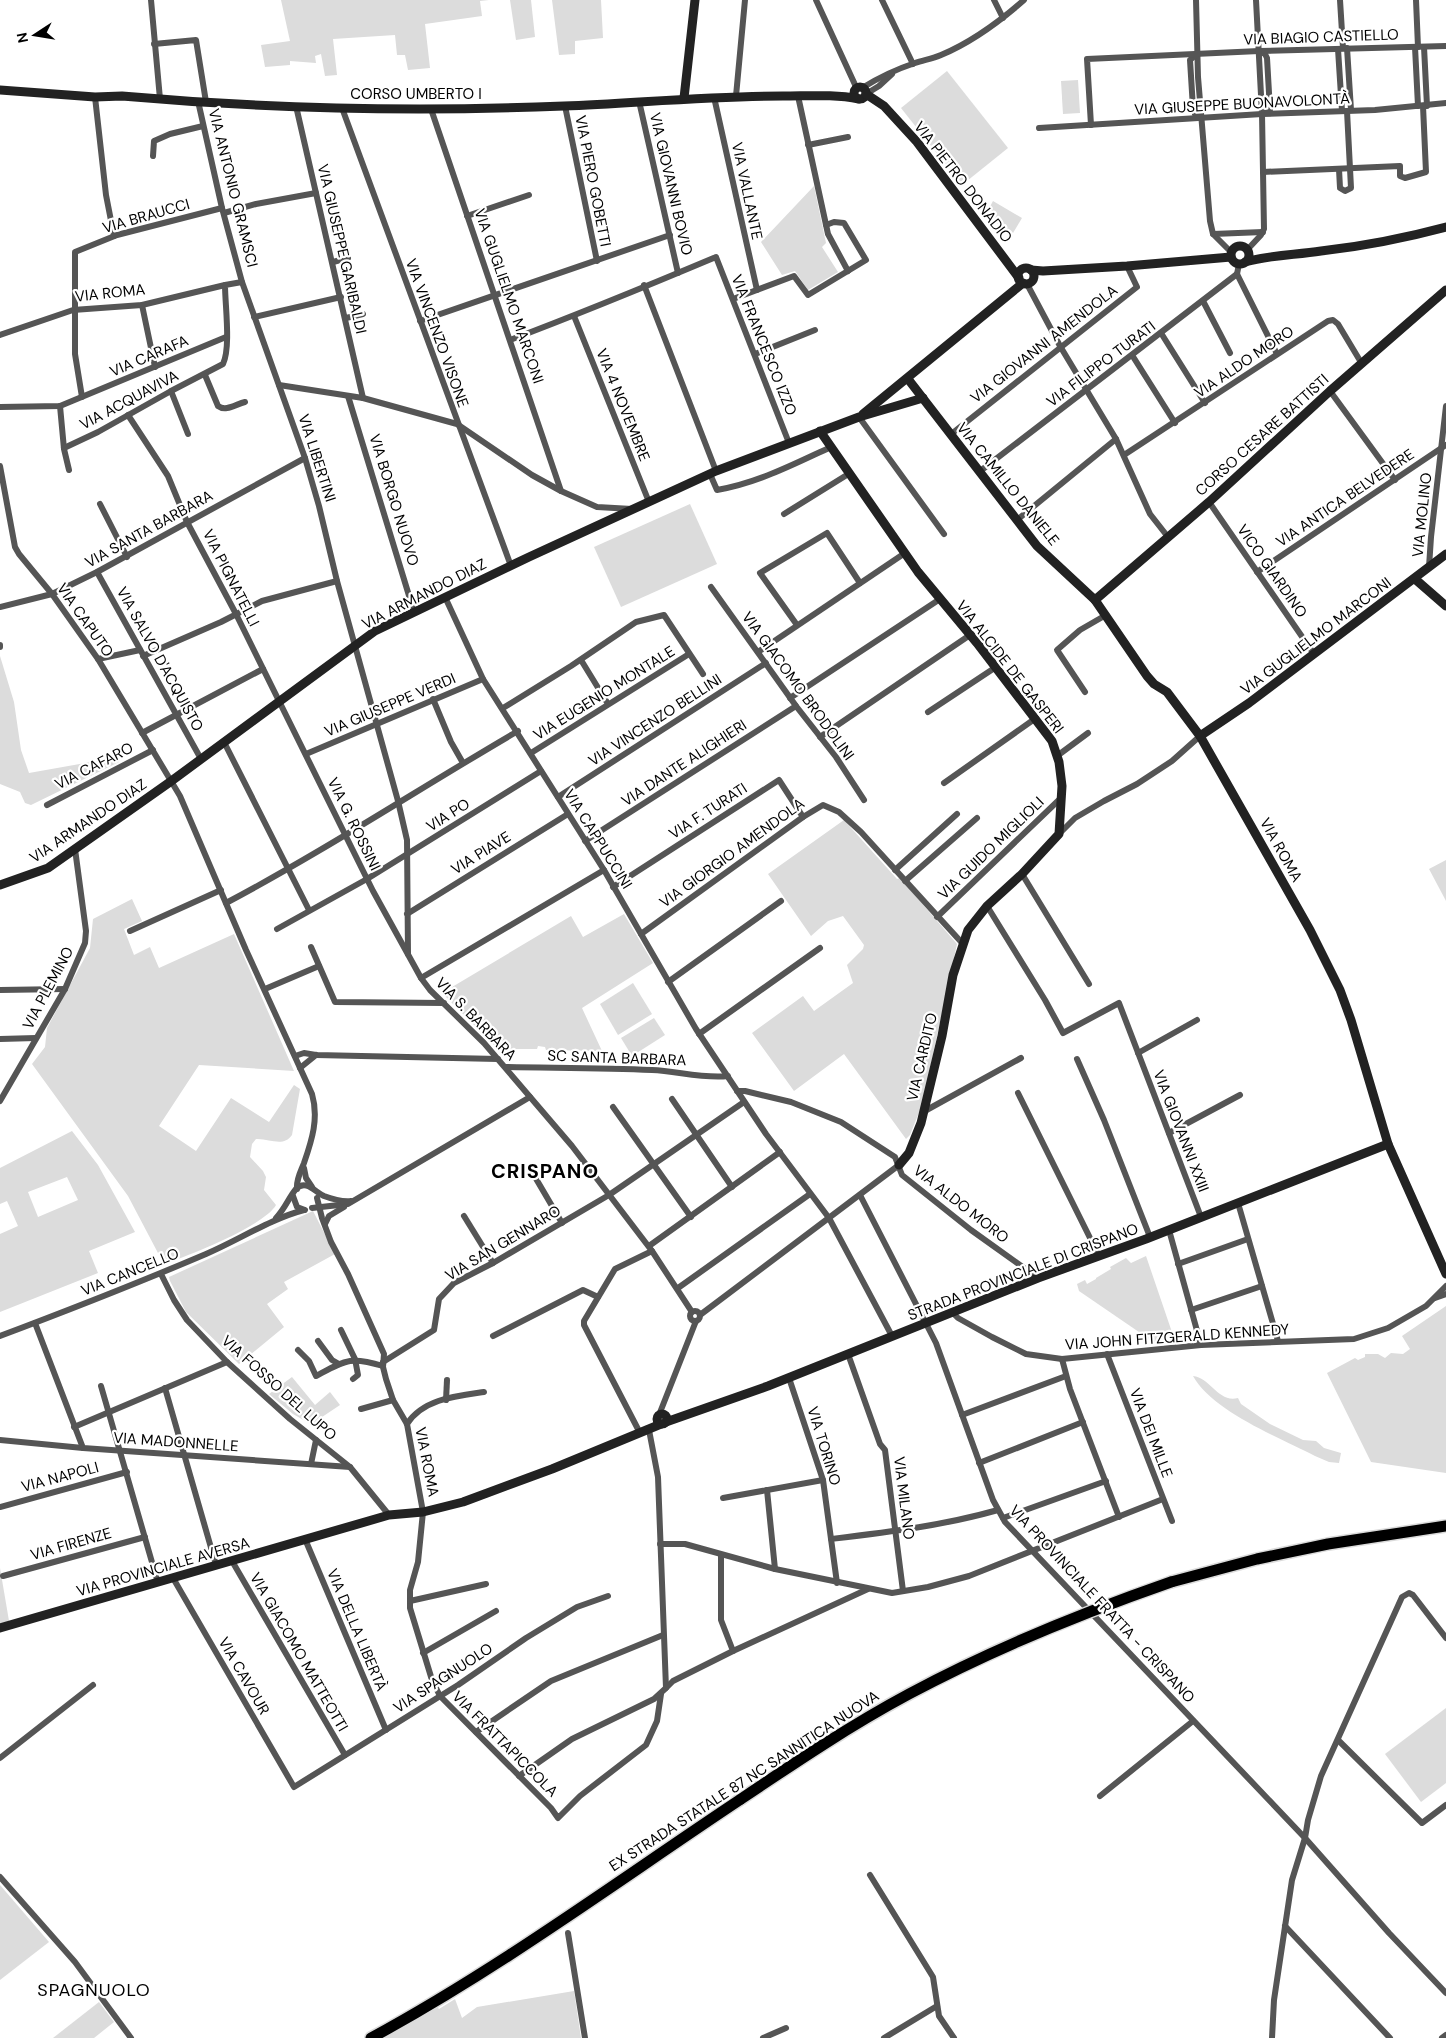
<svg xmlns="http://www.w3.org/2000/svg" width="1446" height="2038" viewBox="0 0 1446 2038" font-family="'DM Sans',sans-serif">
<rect width="100%" height="100%" fill="#fff"/>
<g fill="#dcdcdc" fill-rule="evenodd">
<path d="M281 0H489L480 1 482 16 425 24 430 68 408 70 405 55H397L395 35 333 39 337 75 325 76 321 54 315 56 316 63 290 61V65L265 67 261 45 290 41Z"/>
<path d="M510 0H531L535 37 516 40Z"/>
<path d="M552 0H601L603 38 575 41V54L559 55Z"/>
<path d="M947 71 1008 148 962 185 901 108Z"/>
<path d="M1078 80 1080 113 1063 114 1061 81Z"/>
<path d="M814 186 826 243 822 247 838 272 808 290 795 271 782 275 761 242Z"/>
<path d="M993 201 1022 218 1013 233 985 216Z"/>
<path d="M690 504 717 564 621 607 594 547Z"/>
<path d="M0 656 14 702 21 750 29 773 119 757V762L31 805 25 803 20 792 0 784Z"/>
<path d="M844 820 897 879 900 878 957 944 922 1105 910 1135 906 1139 844 1054 794 1091 752 1033 803 996 814 1011 853 983 847 965 863 949 864 945 843 916 828 921 811 936 768 874Z"/>
<path d="M1446 860V901L1429 869Z"/>
<path d="M132 899 142 921 124 929 134 955 150 947 159 968 234 934 294 1071 199 1065 159 1126 196 1151 231 1098 269 1122 294 1085 300 1089 292 1135C283 1148 269 1138 256 1139L252 1144 250 1157 263 1171 266 1177 264 1190 276 1205C265 1225 189 1256 166 1263L158 1253 128 1196 32 1064 45 1047 47 1028 90 948 93 919Z"/>
<path d="M624 914 653 963 582 1008 602 1051 546 1050 545 1047 538 1046 537 1049H498L442 993 571 916 583 937Z"/>
<path d="M633 983 652 1014 618 1035 600 1004Z"/>
<path d="M654 1018 665 1035 632 1056 621 1038Z"/>
<path d="M72 1131 98 1165 135 1232 89 1251 98 1273 0 1312V1234L18 1226 7 1201 0 1204V1168ZM67 1177 78 1200 38 1217 28 1192Z"/>
<path d="M313 1211 335 1254 284 1282 288 1289 267 1304 284 1327 239 1364 186 1312 170 1281 169 1277Z"/>
<path d="M1146 1256 1175 1341 1155 1343 1079 1291 1077 1284 1085 1280 1087 1284 1096 1279V1278L1111 1269 1110 1267 1126 1258 1131 1263Z"/>
<path d="M1446 1306V1473L1371 1462 1327 1373 1355 1358 1358 1360 1365 1357V1354H1378L1385 1358 1391 1353 1403 1354 1410 1349 1402 1336Z"/>
<path d="M1193 1376C1211 1378 1218 1403 1238 1398L1241 1404 1270 1424 1303 1440 1316 1441 1324 1448 1341 1453 1339 1463 1329 1462 1315 1456C1280 1438 1212 1411 1193 1376Z"/>
<path d="M292 1377 315 1405 330 1392 340 1405 319 1419 314 1426 293 1414 269 1394Z"/>
<path d="M0 1568 9 1621 0 1624Z"/>
<path d="M1446 1708V1783L1421 1802 1385 1754Z"/>
<path d="M0 1885 49 1942 0 1980Z"/>
<path d="M574 1991 581 2038H381L437 2007 439 2009 455 1999 462 2018 477 2007Z"/>
<path d="M99 2002 114 2022 94 2038H53Z"/>
</g>
<g fill="none" stroke-linecap="round" stroke-linejoin="round">
<g stroke="#dbdbdb" stroke-width="14">
<g id="highway">
<path d="M1171 1582 1257 1559 1328 1544 1446 1526"/>
<path d="M371 2038C500 1968 619 1880 741 1799"/>
</g>
</g>
<g stroke="#555" stroke-width="6">
<path d="M151 0 160 99"/>
<path d="M816 0 857 89"/>
<path d="M882 0 913 64"/>
<path d="M994 0 1003 18"/>
<path d="M1196 0 1198 77 1210 221 1213 234 1231 252"/>
<path d="M1340 0 1343 48"/>
<path d="M1416 0 1418 47"/>
<path d="M154 44 196 40 206 102"/>
<path d="M1415 47 1418 106"/>
<path d="M1424 47 1427 106"/>
<path d="M1347 48 1351 110"/>
<path d="M1338 49 1342 111"/>
<path d="M1259 51 1265 54 1267 58 1270 110 1264 113"/>
<path d="M1197 54 1190 60 1193 108 1195 114 1201 118"/>
<path d="M862 88C878 78 897 69 915 63 923 60 932 59 941 55 972 42 999 22 1024 0"/>
<path d="M866 94 879 86 892 74"/>
<path d="M736 96 745 0"/>
<path d="M798 96 828 234 848 271"/>
<path d="M95 97 106 195 114 236"/>
<path d="M714 97 757 290"/>
<path d="M198 101 222 208 242 282 305 458 319 506 337 581 398 801 407 840 408 954"/>
<path d="M639 101 678 273"/>
<path d="M296 106 363 398"/>
<path d="M565 106 597 261"/>
<path d="M342 108 511 566"/>
<path d="M431 109 561 491"/>
<path d="M1091 125 1087 59 1259 51 1446 46"/>
<path d="M1039 128 1262 114 1375 110 1446 103"/>
<path d="M808 145 848 137"/>
<path d="M153 156 154 141 170 134 203 126"/>
<path d="M1339 169 1340 188 1345 191 1351 188 1347 111"/>
<path d="M1263 172 1400 166V176L1405 178 1426 172 1423 106"/>
<path d="M224 213 256 204 316 193"/>
<path d="M467 216 529 195"/>
<path d="M1213 234 1263 232"/>
<path d="M1247 250 1261 235 1264 229 1262 114 1256 0"/>
<path d="M333 262 348 258"/>
<path d="M1237 274 1277 354"/>
<path d="M1237 274 1239 264"/>
<path d="M1027 284 1060 346 1116 439 1150 514 1168 537"/>
<path d="M644 285 716 471"/>
<path d="M733 299 794 276 808 295 866 260 844 223 834 222 826 225"/>
<path d="M1203 301 1230 353"/>
<path d="M142 305 155 367"/>
<path d="M574 316 649 502"/>
<path d="M254 317 341 297"/>
<path d="M346 318 363 314"/>
<path d="M420 321 670 235"/>
<path d="M1161 333 1205 403"/>
<path d="M0 335 73 310 142 305 225 285"/>
<path d="M510 340C579 314 647 286 716 257L789 443"/>
<path d="M755 354 815 330"/>
<path d="M1132 355 1175 423"/>
<path d="M205 375 218 406C226 412 236 404 245 402"/>
<path d="M279 385 363 398 457 424 532 475 561 491 597 507 632 509"/>
<path d="M171 391 188 434"/>
<path d="M1330 391 1395 480"/>
<path d="M348 396 414 612"/>
<path d="M82 397 75 354V252L117 235 222 208"/>
<path d="M60 406 64 449 69 470"/>
<path d="M0 407 60 406 226 337"/>
<path d="M128 415 168 476 187 522 236 614 373 891 421 978 430 990 484 1043 572 1146 652 1251 692 1312"/>
<path d="M859 417 944 534"/>
<path d="M950 435 1137 287 1127 266"/>
<path d="M64 448 98 432 171 391 223 364C231 347 225 305 225 285L242 282"/>
<path d="M1124 455 1328 321 1333 320 1338 324 1362 364"/>
<path d="M0 466 15 547 19 554 52 594 98 659 180 796 246 950 312 1094C319 1118 312 1140 304 1163 301 1171 296 1179 297 1189"/>
<path d="M979 472 1237 274"/>
<path d="M710 474 717 490C758 483 794 464 831 447"/>
<path d="M1209 502 1314 654"/>
<path d="M100 504 127 557"/>
<path d="M784 514 850 473"/>
<path d="M1017 520 1116 439"/>
<path d="M1429 567 1431 537 1446 406"/>
<path d="M97 572 201 759"/>
<path d="M1257 572 1446 445"/>
<path d="M711 587 796 706 836 757 864 800"/>
<path d="M445 597 483 679 604 870 696 1029 766 1134 829 1218 892 1336"/>
<path d="M0 607 52 594 97 572 305 458"/>
<path d="M797 625 760 573 827 533 860 583"/>
<path d="M0 645V647"/>
<path d="M758 652 905 553"/>
<path d="M143 656 221 622 262 601 337 581"/>
<path d="M98 659 140 650"/>
<path d="M581 660 608 704"/>
<path d="M1085 692 1057 650 1080 630 1106 615"/>
<path d="M790 698 940 599"/>
<path d="M433 699 451 742 463 763"/>
<path d="M503 708 571 666 636 622 664 615 703 674"/>
<path d="M928 712 996 667"/>
<path d="M142 733 263 669"/>
<path d="M820 737 970 635"/>
<path d="M224 742 309 910"/>
<path d="M531 753 689 654"/>
<path d="M306 754 483 679"/>
<path d="M1057 756 1088 733"/>
<path d="M944 783 1036 718"/>
<path d="M558 797 766 663"/>
<path d="M47 805 153 750"/>
<path d="M1059 834 1075 818 1104 801 1137 784 1172 761 1200 736"/>
<path d="M585 841 796 706"/>
<path d="M895 870 957 814"/>
<path d="M1022 874 1089 984"/>
<path d="M905 881 977 818"/>
<path d="M613 887 779 780 803 817"/>
<path d="M226 903C326 850 420 788 518 731"/>
<path d="M987 906 1045 1000 1063 1033 1119 1003 1201 1217"/>
<path d="M407 914 568 814"/>
<path d="M937 917 1062 797"/>
<path d="M277 929 367 879 541 771"/>
<path d="M130 931 221 890"/>
<path d="M641 934 803 817 823 805 839 812 861 832 963 944"/>
<path d="M311 947 335 1002 444 1003"/>
<path d="M421 978 604 870"/>
<path d="M668 982 781 901"/>
<path d="M265 989 319 966"/>
<path d="M0 990 65 989"/>
<path d="M699 1034 820 948"/>
<path d="M0 1039 36 1038"/>
<path d="M1138 1053 1197 1020"/>
<path d="M295 1056 304 1053 316 1055 498 1059"/>
<path d="M1077 1059 1104 1120 1150 1237"/>
<path d="M506 1067C554 1068 603 1068 652 1070 677 1071 703 1079 728 1076"/>
<path d="M300 1068 316 1055"/>
<path d="M737 1091H745L791 1102 841 1122 895 1157 902 1175 971 1230 1038 1278"/>
<path d="M1018 1093 1099 1256"/>
<path d="M672 1099 732 1187"/>
<path d="M0 1101 65 989 85 943 86 931 75 849"/>
<path d="M613 1107 691 1217"/>
<path d="M923 1112 1021 1058"/>
<path d="M1169 1133 1240 1095"/>
<path d="M304 1168 306 1178 312 1187"/>
<path d="M535 1177 562 1223"/>
<path d="M860 1195 936 1343 993 1500 1005 1522 1305 1838 1389 1933 1446 1993"/>
<path d="M293 1196 297 1207 305 1210"/>
<path d="M317 1198 322 1218 331 1242 348 1274 384 1354 383 1367 386 1379 393 1400 407 1424 423 1512 418 1562 410 1590V1608L432 1680 440 1696 551 1808 558 1818 580 1796 646 1745 657 1721 661 1694"/>
<path d="M1238 1203 1278 1341"/>
<path d="M312 1208 348 1204 530 1097"/>
<path d="M464 1216 493 1263"/>
<path d="M276 1218C285 1209 289 1197 296 1189 306 1179 315 1192 324 1196 332 1199 342 1202 351 1201"/>
<path d="M325 1224 329 1216 344 1207"/>
<path d="M1169 1230 1201 1345"/>
<path d="M649 1246 780 1152"/>
<path d="M1178 1264 1248 1239"/>
<path d="M161 1274 174 1300 187 1320 227 1362 290 1419 350 1467 389 1515"/>
<path d="M678 1288 810 1194"/>
<path d="M1435 1298 1446 1294"/>
<path d="M1191 1310 1262 1286"/>
<circle cx="695" cy="1316" r="5"/>
<path d="M953 1313 958 1318 992 1337 1026 1354 1062 1359 1201 1345 1354 1339 1388 1328 1426 1306 1446 1286"/>
<path d="M700 1315 899 1165"/>
<path d="M35 1323 83 1448"/>
<path d="M341 1330 355 1359 358 1375 353 1379"/>
<path d="M0 1336C69 1310 138 1283 206 1254 239 1240 270 1219 304 1210"/>
<path d="M493 1336 583 1290 598 1297"/>
<path d="M318 1341 332 1360 339 1364"/>
<path d="M298 1350 309 1361 316 1376C346 1360 350 1356 383 1366"/>
<path d="M848 1354 880 1444 885 1450 903 1591"/>
<path d="M1107 1354 1172 1521"/>
<path d="M1062 1359 1070 1389 1119 1517"/>
<path d="M383 1362 434 1330 439 1299 454 1283 493 1263 609 1195 744 1102"/>
<path d="M789 1378 823 1480 837 1583"/>
<path d="M101 1386 158 1583"/>
<path d="M165 1388 216 1565"/>
<path d="M446 1400 447 1380"/>
<path d="M361 1409 393 1400"/>
<path d="M659 1415 696 1321"/>
<path d="M962 1415 1066 1376"/>
<path d="M407 1424C423 1399 456 1396 484 1392"/>
<path d="M74 1427 227 1362"/>
<path d="M640 1433 584 1325V1321L615 1269 652 1251"/>
<path d="M0 1440 83 1448 350 1467"/>
<path d="M979 1463 1083 1422"/>
<path d="M311 1464 316 1440"/>
<path d="M767 1490 775 1569"/>
<path d="M723 1498 823 1480"/>
<path d="M0 1507 127 1472"/>
<path d="M1003 1518 1106 1481"/>
<path d="M305 1539 386 1730"/>
<path d="M831 1539C890 1532 941 1526 998 1510"/>
<path d="M660 1544H685L775 1569 892 1593 928 1587 969 1576 1163 1499"/>
<path d="M721 1555V1620L733 1651"/>
<path d="M232 1561 345 1755"/>
<path d="M3 1576 145 1537"/>
<path d="M173 1578 294 1787 458 1685 526 1638 577 1607 608 1596"/>
<path d="M410 1601 486 1584"/>
<path d="M423 1653 496 1611"/>
<path d="M666 1688 673 1681 733 1651 868 1589"/>
<path d="M476 1732 551 1681 663 1635"/>
<path d="M1338 1740 1422 1823 1446 1805"/>
<path d="M0 1758 93 1685"/>
<path d="M519 1776 572 1739 654 1699 666 1688 658 1477 649 1430"/>
<path d="M1100 1796 1193 1721"/>
<path d="M870 1875 933 1977 939 2016 954 2038"/>
<path d="M0 1877 75 1962 131 2038"/>
<path d="M1285 1926 1390 2038"/>
<path d="M568 1933 585 2038"/>
<path d="M763 2038 786 2028"/>
<path d="M884 2038 937 2006"/>
<path d="M1272 2038 1274 2000 1292 1880 1305 1838 1308 1820 1321 1776 1402 1597 1409 1593 1413 1595 1446 1638"/>
<path d="M1442 2038 1446 2035"/>
</g>
<g stroke="#222" stroke-width="9">
<circle cx="860" cy="93" r="6"/>
<path d="M0 90 95 97 122 96C269 109 417 112 564 106 637 103 710 96 783 96 809 96 834 94 859 99"/>
<path d="M866 94 884 106 917 142 1019 278"/>
<path d="M684 98 695 0"/>
<circle cx="1240" cy="255" r="9"/>
<path d="M1245 262C1270 255 1295 255 1321 251 1364 246 1405 238 1446 227"/>
<circle cx="1026" cy="276" r="8"/>
<path d="M1031 270 1043 271 1127 266 1231 257"/>
<path d="M908 379 1037 546 1095 600 1147 676 1154 684 1167 692 1200 736 1310 930 1340 990 1351 1020 1388 1144 1446 1274"/>
<path d="M863 414 1023 283"/>
<path d="M820 431 918 572 977 643 1052 741 1059 762 1062 786 1059 834 1022 874 987 906 968 930 953 975 942 1036 921 1123 909 1153 899 1165"/>
<path d="M1415 579 1446 606"/>
<path d="M1095 600 1209 502 1330 391 1446 290"/>
<path d="M1200 736 1249 703 1446 554"/>
<path d="M0 885 48 868 170 782 375 631 529 557 716 471 859 417 923 398"/>
<circle cx="662" cy="1419" r="5"/>
<path d="M666 1422 768 1386 1038 1278 1146 1239 1388 1144"/>
<path d="M0 1628 389 1515 423 1512 463 1502 552 1469 661 1424"/>
</g>
<use href="#highway" stroke="#000" stroke-width="11"/>
<g stroke="#dbdbdb" stroke-width="14" stroke-linecap="butt">
<path id="highway-bridge" d="M741 1799C796 1762 851 1725 909 1694 995 1648 1079 1614 1171 1582"/>
</g>
<use href="#highway-bridge" stroke="#000" stroke-width="11"/>
</g>
<g text-anchor="middle" dominant-baseline="central" stroke-width="4.5" stroke-linejoin="round" paint-order="stroke">
<g font-size="15" fill="#000" stroke="#fff">
<text transform="translate(1321 37) rotate(-2)">VIA BIAGIO CASTIELLO</text>
<text x="416" y="94">CORSO UMBERTO I</text>
<text transform="translate(1242 104) rotate(-3)">VIA GIUSEPPE BUONAVOLONTÀ</text>
<text transform="translate(593 181) rotate(79)">VIA PIERO GOBETTI</text>
<text transform="translate(963 182) rotate(52)">VIA PIETRO DONADIO</text>
<text transform="translate(671 184) rotate(77)">VIA GIOVANNI BOVIO</text>
<text transform="translate(233 188) rotate(76)">VIA ANTONIO GRAMSCI</text>
<text transform="translate(747 191) rotate(78)">VIA VALLANTE</text>
<text transform="translate(146 216) rotate(-16)">VIA BRAUCCI</text>
<text transform="translate(342 249) rotate(77)">VIA GIUSEPPE GARIBALDI</text>
<text transform="translate(110 293) rotate(-6)">VIA ROMA</text>
<text transform="translate(509 296) rotate(71)">VIA GUGLIELMO MARCONI</text>
<text transform="translate(437 333) rotate(70)">VIA VINCENZO VISONE</text>
<text transform="translate(1044 344) rotate(-38)">VIA GIOVANNI AMENDOLA</text>
<text transform="translate(764 345) rotate(68)">VIA FRANCESCO IZZO</text>
<text transform="translate(149 356) rotate(-23)">VIA CARAFA</text>
<text transform="translate(1244 362) rotate(-34)">VIA ALDO MORO</text>
<text transform="translate(1101 364) rotate(-37)">VIA FILIPPO TURATI</text>
<text transform="translate(129 400) rotate(-28)">VIA ACQUAVIVA</text>
<text transform="translate(623 405) rotate(68)">VIA 4 NOVEMBRE</text>
<text transform="translate(1262 435) rotate(-42)">CORSO CESARE BATTISTI</text>
<text transform="translate(317 458) rotate(72)">VIA LIBERTINI</text>
<text transform="translate(1008 484) rotate(51)">VIA CAMILLO DANIELE</text>
<text transform="translate(1345 498) rotate(-34)">VIA ANTICA BELVEDERE</text>
<text transform="translate(394 500) rotate(73)">VIA BORGO NUOVO</text>
<text transform="translate(1422 515) rotate(-84)">VIA MOLINO</text>
<text transform="translate(149 529) rotate(-29)">VIA SANTA BARBARA</text>
<text transform="translate(1272 571) rotate(55)">VICO GIARDINO</text>
<text transform="translate(231 578) rotate(63)">VIA PIGNATELLI</text>
<text transform="translate(424 594) rotate(-27)">VIA ARMANDO DIAZ</text>
<text transform="translate(85 620) rotate(55)">VIA CAPUTO</text>
<text transform="translate(1316 636) rotate(-37)">VIA GUGLIELMO MARCONI</text>
<text transform="translate(160 659) rotate(61)">VIA SALVO D'ACQUISTO</text>
<text transform="translate(1010 667) rotate(52)">VIA ALCIDE DE GASPERI</text>
<text transform="translate(798 686) rotate(54)">VIA GIACOMO BRODOLINI</text>
<text transform="translate(604 693) rotate(-32)">VIA EUGENIO MONTALE</text>
<text transform="translate(390 705) rotate(-23)">VIA GIUSEPPE VERDI</text>
<text transform="translate(655 720) rotate(-33)">VIA VINCENZO BELLINI</text>
<text transform="translate(684 763) rotate(-33)">VIA DANTE ALIGHIERI</text>
<text transform="translate(94 766) rotate(-27)">VIA CAFARO</text>
<text transform="translate(708 811) rotate(-33)">VIA F. TURATI</text>
<text transform="translate(448 815) rotate(-32)">VIA PO</text>
<text transform="translate(88 821) rotate(-34)">VIA ARMANDO DIAZ</text>
<text transform="translate(354 824) rotate(64)">VIA G. ROSSINI</text>
<text transform="translate(598 839) rotate(58)">VIA CAPPUCCINI</text>
<text transform="translate(991 848) rotate(-44)">VIA GUIDO MIGLIOLI</text>
<text transform="translate(1281 850) rotate(61)">VIA ROMA</text>
<text transform="translate(481 853) rotate(-32)">VIA PIAVE</text>
<text transform="translate(732 853) rotate(-36)">VIA GIORGIO AMENDOLA</text>
<text transform="translate(48 988) rotate(-62)">VIA PLEMINO</text>
<text transform="translate(476 1019) rotate(46)">VIA S. BARBARA</text>
<text transform="translate(922 1057) rotate(-77)">VIA CARDITO</text>
<text transform="translate(617 1058) rotate(2)">SC SANTA BARBARA</text>
<text transform="translate(1181 1131) rotate(69)">VIA GIOVANNI XXIII</text>
<text transform="translate(961 1204) rotate(38)">VIA ALDO MORO</text>
<text transform="translate(503 1243) rotate(-31)">VIA SAN GENNARO</text>
<text transform="translate(130 1272) rotate(-22)">VIA CANCELLO</text>
<text transform="translate(1023 1272) rotate(-21)">STRADA PROVINCIALE DI CRISPANO</text>
<text transform="translate(1177 1337) rotate(-4)">VIA JOHN FITZGERALD KENNEDY</text>
<text transform="translate(279 1388) rotate(42)">VIA FOSSO DEL LUPO</text>
<text transform="translate(1151 1433) rotate(69)">VIA DEI MILLE</text>
<text transform="translate(176 1442) rotate(4)">VIA MADONNELLE</text>
<text transform="translate(824 1446) rotate(73)">VIA TORINO</text>
<text transform="translate(427 1462) rotate(79)">VIA ROMA</text>
<text transform="translate(60 1477) rotate(-15)">VIA NAPOLI</text>
<text transform="translate(904 1498) rotate(83)">VIA MILANO</text>
<text transform="translate(71 1544) rotate(-16)">VIA FIRENZE</text>
<text transform="translate(163 1567) rotate(-16)">VIA PROVINCIALE AVERSA</text>
<text transform="translate(1102 1604) rotate(47)">VIA PROVINCIALE FRATTA - CRISPANO</text>
<text transform="translate(357 1630) rotate(67)">VIA DELLA LIBERTÀ</text>
<text transform="translate(299 1652) rotate(60)">VIA GIACOMO MATTEOTTI</text>
<text transform="translate(244 1676) rotate(60)">VIA CAVOUR</text>
<text transform="translate(443 1678) rotate(-33)">VIA SPAGNUOLO</text>
<text transform="translate(505 1744) rotate(45)">VIA FRATTAPICCOLA</text>
<text transform="translate(744 1781) rotate(-33)">EX STRADA STATALE 87 NC SANNITICA NUOVA</text>
</g>
<g font-size="18" letter-spacing="1" fill="#000" stroke="#fff">
<text x="94" y="1990">SPAGNUOLO</text>
</g>
<g font-size="20" font-weight="bold" letter-spacing="1" fill="#000" stroke="#fff">
<text x="545" y="1171">CRISPANO</text>
</g>
</g>
<g transform="translate(35 35) rotate(258)" stroke="#ffffff" stroke-width="4" paint-order="stroke">
<path d="M0-4L9 19L0 12L-9 19Z" fill="#000000"/>
<text y="-8" font-size="14" font-weight="bold" text-anchor="middle" fill="#000000">N</text>
</g>
</svg>
